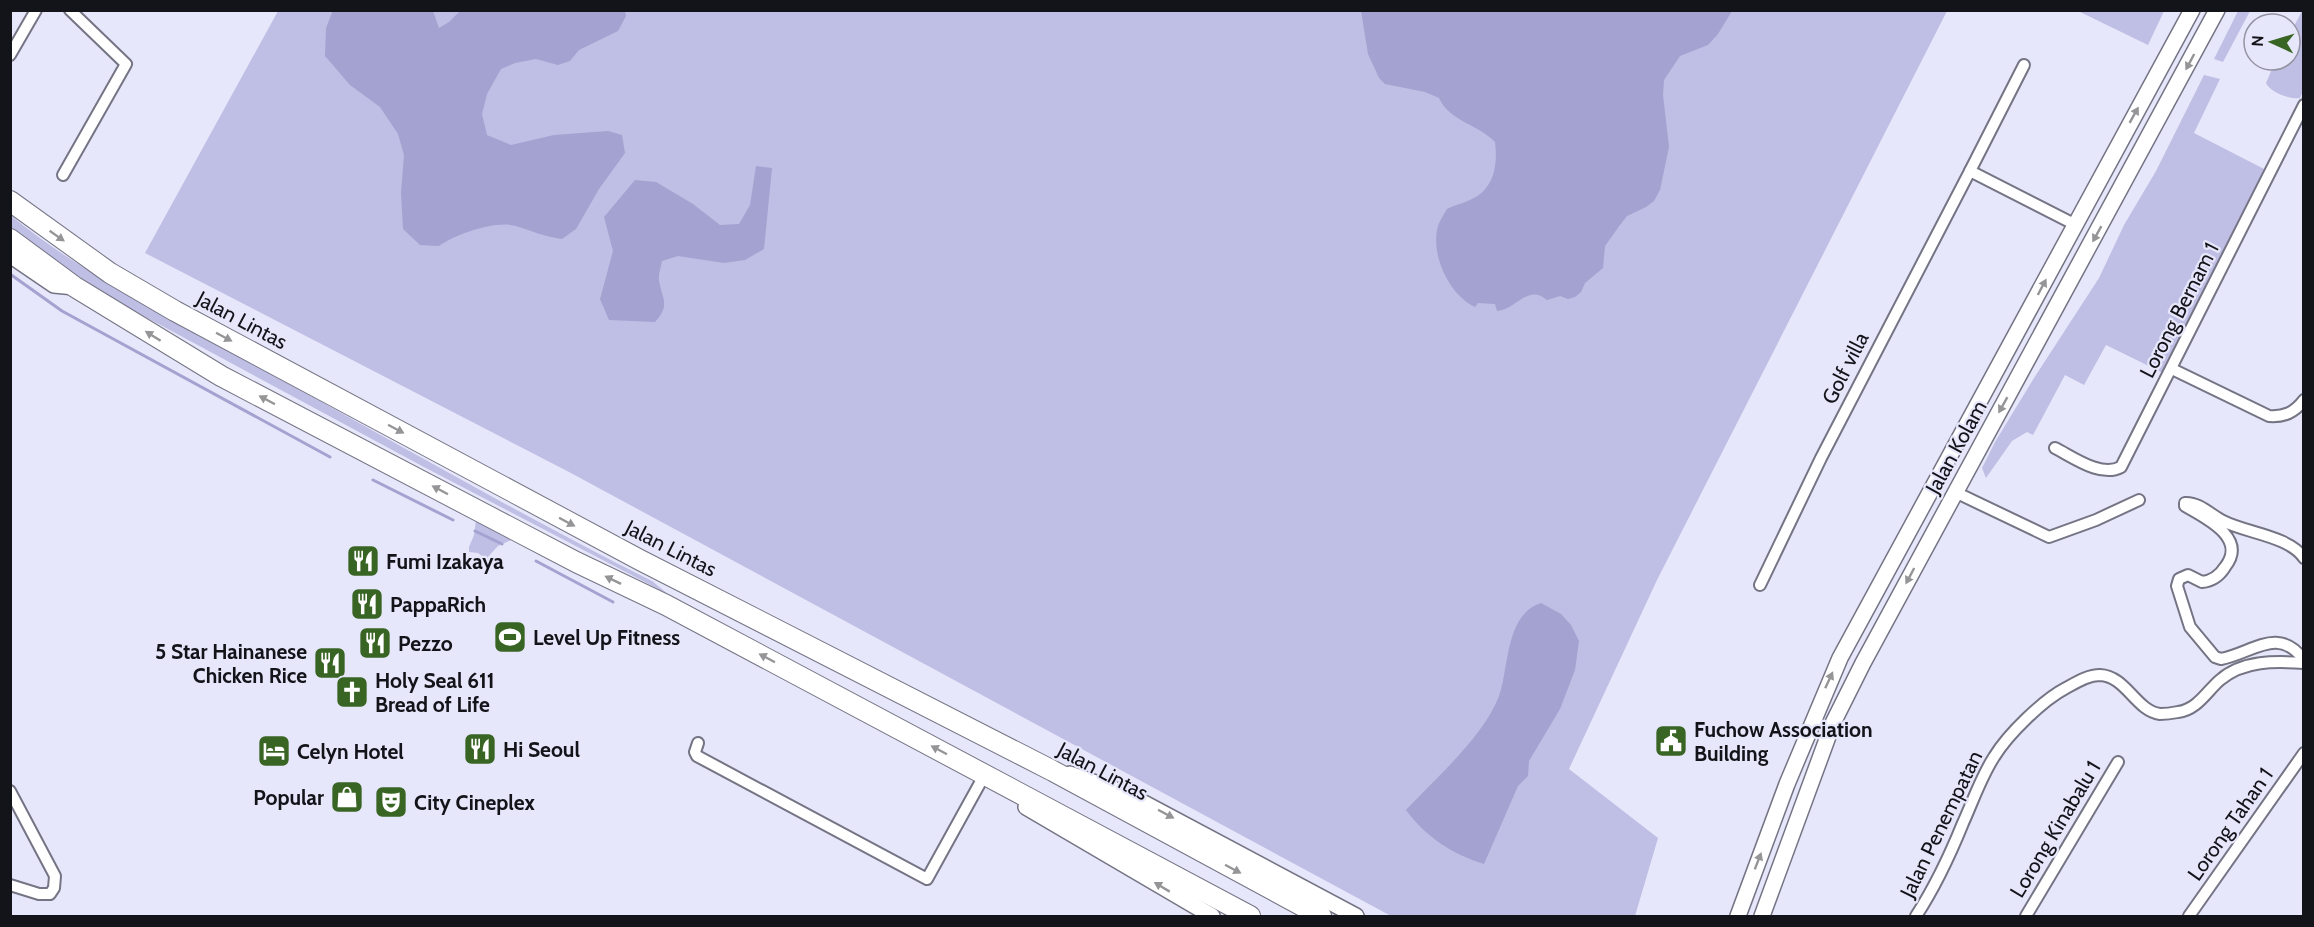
<svg xmlns="http://www.w3.org/2000/svg" width="2314" height="927" viewBox="0 0 2314 927" font-family="Cabin,sans-serif">
<rect width="100%" height="100%" fill="#e7e7fb"/>
<g fill="#bfbee4">
<path d="M278 11H1947L1657 580 1569 769 1658 838 1635 916H1391L569 472 145 253Z"/>
<path d="M2078 11H2164L2148 45Z"/>
<path d="M2238 11H2250L2223 62 2214 59Z"/>
<path d="M2302 11H2304L2303 91 2300 98C2290 100 2270 92 2266 83L2276 60H2290V34Z"/>
<path d="M2204 75 2220 79 2194 133 2266 170 2165 374 2106 345 2084 385 2065 375 2033 435 2027 432 2012 441 1986 478 1982 468 1995 442 2034 378 2099 278 2124 225 2156 171Z"/>
<path d="M10 215C89 279 178 322 266 371 394 442 521 515 652 581L668 594 422 466 127 307 50 258 11 228Z"/>
<path d="M476 520 511 538V540L498 546 486 559 478 553 469 552V547L474 535Z"/>
</g>
<g fill="#a4a2d0">
<path d="M333 10 433 11 439 28 449 22 460 11H625L626 16 618 31 579 50 570 61 558 65 536 59 515 63 501 69 487 94 482 114 487 135 511 145 554 135 608 131 622 135 625 153 599 189 576 229 562 239C545 237 532 231 516 226 496 220 456 234 439 246L420 245 403 229 401 193 404 155 398 134 380 107 350 85 325 56 326 28Z"/>
<path d="M1361 11V10L1732 11 1718 34 1708 45 1680 56 1664 80 1663 95 1669 147 1660 190 1654 201 1646 207 1627 216 1620 225 1605 246 1603 268 1585 283 1581 292 1575 297 1568 299 1560 296 1547 300C1528 283 1516 310 1497 311L1495 304 1478 303 1475 307C1449 295 1430 254 1438 226 1440 220 1444 214 1447 209 1454 205 1462 204 1470 200 1494 190 1498 165 1495 142 1478 124 1449 121 1439 98L1425 92 1385 84 1379 78 1368 54Z"/>
<path d="M756 166 772 168 764 249 745 260 724 263 678 256 662 261C661 267 658 275 659 281 663 301 670 305 655 322L609 320 600 299 613 251 604 217 635 180 656 182 693 204 720 225 739 224 750 205Z"/>
<path d="M1541 603 1561 614 1571 625 1579 641 1575 670 1560 709 1529 761 1528 776 1518 786 1484 864C1452 854 1426 837 1406 810 1436 778 1484 736 1499 696 1509 669 1505 614 1541 603Z"/>
</g>
<g fill="none" stroke-linecap="round" stroke-linejoin="round">
<g stroke="#a4a2d0" stroke-width="3">
<path d="M10 274 62 311 330 457"/>
<path d="M373 480 453 520"/>
<path d="M475 531 502 544"/>
<path d="M536 561 613 602"/>
</g>
<g stroke="#747485" stroke-width="14">
<g id="street">
<path d="M10 55 36 10"/>
<path d="M1970 171 2024 65"/>
<path d="M63 175 126 64 70 10"/>
<path d="M2172 369 2269 416C2284 417 2294 413 2304 400"/>
<path d="M2055 448C2073 457 2101 478 2121 467L2304 105"/>
<path d="M1955 492 2049 537 2096 520 2139 500"/>
<path d="M2304 558C2289 536 2246 533 2223 521 2211 515 2199 502 2185 503V506C2206 518 2248 538 2225 567 2220 575 2212 581 2202 582L2188 575 2179 579 2177 586 2190 627 2215 657 2221 659C2253 653 2278 625 2304 660"/>
<path d="M1760 585 1821 458 1970 171 2074 224"/>
<path d="M698 743 695 752 697 756 927 879 985 774"/>
<path d="M10 791 55 876 54 888 50 894H39L10 885"/>
<path d="M1916 916C1935 887 1950 855 1963 823 1973 801 1981 777 1994 757 2008 734 2043 700 2066 688 2077 682 2088 675 2100 675 2126 676 2136 711 2160 714 2166 714 2173 713 2178 712 2197 710 2207 691 2220 680 2243 660 2276 661 2304 663"/>
<path d="M2026 916 2118 762"/>
<path d="M2189 916 2304 753"/>
</g>
</g>
<g stroke="#747485" stroke-width="18">
<g id="secondary">
<path d="M10 255 54 285 75 287"/>
<path d="M1070 774 1127 794 1356 916"/>
<path d="M1026 807 1212 916"/>
<path d="M1738 916 1787 784 1840 658 2192 10"/>
<path d="M1762 916 1833 723 1863 663 2217 10"/>
</g>
</g>
<g stroke="#747485" stroke-width="22">
<g id="highway">
<path d="M10 201 110 273 175 311 640 560 1053 771 1321 916"/>
<path d="M10 239 75 287 221 376 576 562 666 605 1250 916"/>
</g>
</g>
<use href="#street" stroke="#fff" stroke-width="10"/>
<use href="#secondary" stroke="#fff" stroke-width="15"/>
<use href="#highway" stroke="#fff" stroke-width="20"/>
</g>
<defs><path id="oneway-solid" d="M-6-.8H1V-3.2L6.5 0L1 3.2V.8H-6Z" transform="scale(1.5)"/></defs>
<g fill="#959598">
<use href="#oneway-solid" transform="translate(2190 62) rotate(118)"/>
<use href="#oneway-solid" transform="translate(2134 115) rotate(-61)"/>
<use href="#oneway-solid" transform="translate(2097 234) rotate(119)"/>
<use href="#oneway-solid" transform="translate(57 236) rotate(35)"/>
<use href="#oneway-solid" transform="translate(2042 287) rotate(-62)"/>
<use href="#oneway-solid" transform="translate(153 336) rotate(-148)"/>
<use href="#oneway-solid" transform="translate(224 337) rotate(28)"/>
<use href="#oneway-solid" transform="translate(267 400) rotate(-152)"/>
<use href="#oneway-solid" transform="translate(2003 405) rotate(119)"/>
<use href="#oneway-solid" transform="translate(396 429) rotate(28)"/>
<use href="#oneway-solid" transform="translate(440 490) rotate(-152)"/>
<use href="#oneway-solid" transform="translate(567 522) rotate(28)"/>
<use href="#oneway-solid" transform="translate(1910 576) rotate(118)"/>
<use href="#oneway-solid" transform="translate(613 580) rotate(-154)"/>
<use href="#oneway-solid" transform="translate(767 658) rotate(-152)"/>
<use href="#oneway-solid" transform="translate(1829 680) rotate(-65)"/>
<use href="#oneway-solid" transform="translate(939 750) rotate(-152)"/>
<use href="#oneway-solid" transform="translate(1166 814) rotate(28)"/>
<use href="#oneway-solid" transform="translate(1758 861) rotate(-69)"/>
<use href="#oneway-solid" transform="translate(1233 869) rotate(28)"/>
<use href="#oneway-solid" transform="translate(1162 887) rotate(-149)"/>
</g>
<defs>
<g id="restaurant-square" transform="scale(1.725)"><rect x="-9" y="-9" width="18" height="18" rx="4" fill="#386523" stroke="#e7e7fb"/><path d="M-5-6h1v4h1v-4h1v4h1v-4h1v5L-1.5 .5V6h-2V.5L-5-1ZM5-6V6H3V1.5H1.5Q1.5-4 5-6Z" fill="#fff"/></g>
<g id="stadium-square" transform="scale(1.725)"><rect x="-9" y="-9" width="18" height="18" rx="4" fill="#386523" stroke="#e7e7fb"/><path d="M0-5a6.5 5 0 1 0 0 10a6.5 5 0 1 0 0-10ZM-3.5-1.8h7v3.6h-7Z" fill="#fff"/></g>
<g id="church-square" transform="scale(1.725)"><rect x="-9" y="-9" width="18" height="18" rx="4" fill="#386523" stroke="#e7e7fb"/><path d="M-1.2-6h2.4v3.5h3.3v2.4h-3.3V6h-2.4V-.1h-3.3v-2.4h3.3Z" fill="#fff"/></g>
<g id="civic-square" transform="scale(1.725)"><rect x="-9" y="-9" width="18" height="18" rx="4" fill="#386523" stroke="#e7e7fb"/><path d="M-.6-6.5H3V-4.5H.6V-3L4-1V1h2V6H-6V1h2V-1L-.6-3ZM-1.2 2.5V6h2.4V2.5Z" fill="#fff"/></g>
<g id="hotel-square" transform="scale(1.725)"><rect x="-9" y="-9" width="18" height="18" rx="4" fill="#386523" stroke="#e7e7fb"/><path d="M-6-4.5h1.5V1H6V5H4.5V3h-9V5H-6ZM-4 0a1.8 1.8 0 1 1 3.6 0ZM.5 0V-2.5h3Q6-2.5 6 0Z" fill="#fff"/></g>
<g id="shop-square" transform="scale(1.725)"><rect x="-9" y="-9" width="18" height="18" rx="4" fill="#386523" stroke="#e7e7fb"/><path d="M-5-2.5h2.3a2.7 3.5 0 0 1 5.4 0H5L5.5 6h-11ZM-1.5-2.5h3a1.5 2.3 0 0 0-3 0Z" fill="#fff"/></g>
<g id="theatre-square" transform="scale(1.725)"><rect x="-9" y="-9" width="18" height="18" rx="4" fill="#386523" stroke="#e7e7fb"/><path d="M-5-5.5Q0-4 5-5.5V0Q5 5 0 6Q-5 5-5 0ZM-3.3-2.5H-1v1.5H-3.3ZM1-2.5H3.3v1.5H1ZM-2.8 1Q0 5.5 2.8 1Z" fill="#fff"/></g>
</defs>
<g fill-rule="evenodd">
<use href="#restaurant-square" x="363" y="561"/>
<use href="#restaurant-square" x="367" y="604"/>
<use href="#stadium-square" x="510" y="637"/>
<use href="#restaurant-square" x="375" y="643"/>
<use href="#restaurant-square" x="330" y="663"/>
<use href="#church-square" x="352" y="692"/>
<use href="#civic-square" x="1671" y="741"/>
<use href="#restaurant-square" x="480" y="749"/>
<use href="#hotel-square" x="274" y="751"/>
<use href="#shop-square" x="347" y="797"/>
<use href="#theatre-square" x="391" y="802"/>
</g>
<g text-anchor="middle" dominant-baseline="central" stroke-width="4.5" stroke-linejoin="round" paint-order="stroke">
<g font-size="21" fill="#13131a" stroke="#e7e7fb">
<text transform="translate(2179 310) rotate(-63)">Lorong Bernam 1</text>
<text transform="translate(242 320) rotate(28)">Jalan Lintas</text>
<text transform="translate(1845 368) rotate(-63)">Golf villa</text>
<text transform="translate(1956 447) rotate(-61)">Jalan Kolam</text>
<text transform="translate(671 548) rotate(27)">Jalan Lintas</text>
<text transform="translate(1103 771) rotate(28)">Jalan Lintas</text>
<text transform="translate(1941 824) rotate(-64)">Jalan Penempatan</text>
<text transform="translate(2230 824) rotate(-55)">Lorong Tahan 1</text>
<text transform="translate(2055 829) rotate(-59)">Lorong Kinabalu 1</text>
</g>
<g font-size="21" font-weight="bold" fill="#13131a" stroke="#e7e7fb" text-anchor="start">
<text x="386" y="561">Fumi Izakaya</text>
<text x="390" y="604">PappaRich</text>
<text x="533" y="637">Level Up Fitness</text>
<text x="398" y="643">Pezzo</text>
<text x="307" y="651" text-anchor="end">5 Star Hainanese<tspan x="307" dy="24">Chicken Rice</tspan></text>
<text x="375" y="680">Holy Seal 611<tspan x="375" dy="24">Bread of Life</tspan></text>
<text x="1694" y="729">Fuchow Association<tspan x="1694" dy="24">Building</tspan></text>
<text x="503" y="749">Hi Seoul</text>
<text x="297" y="751">Celyn Hotel</text>
<text x="324" y="797" text-anchor="end">Popular</text>
<text x="414" y="802">City Cineplex</text>
</g>
</g>
<rect width="2314" height="927" fill="none" stroke="#13131a" stroke-width="24"/>
<g transform="translate(2272 42) rotate(274)"><circle r="28" fill="#e7e7fb" stroke="#9292a1" stroke-width="1.5"/>
<path d="M0-4.5L10 22L0 15L-10 22Z" fill="#386523"/>
<text y="-9" font-size="16" font-weight="bold" text-anchor="middle" fill="#13131a">N</text>
</g>
</svg>
